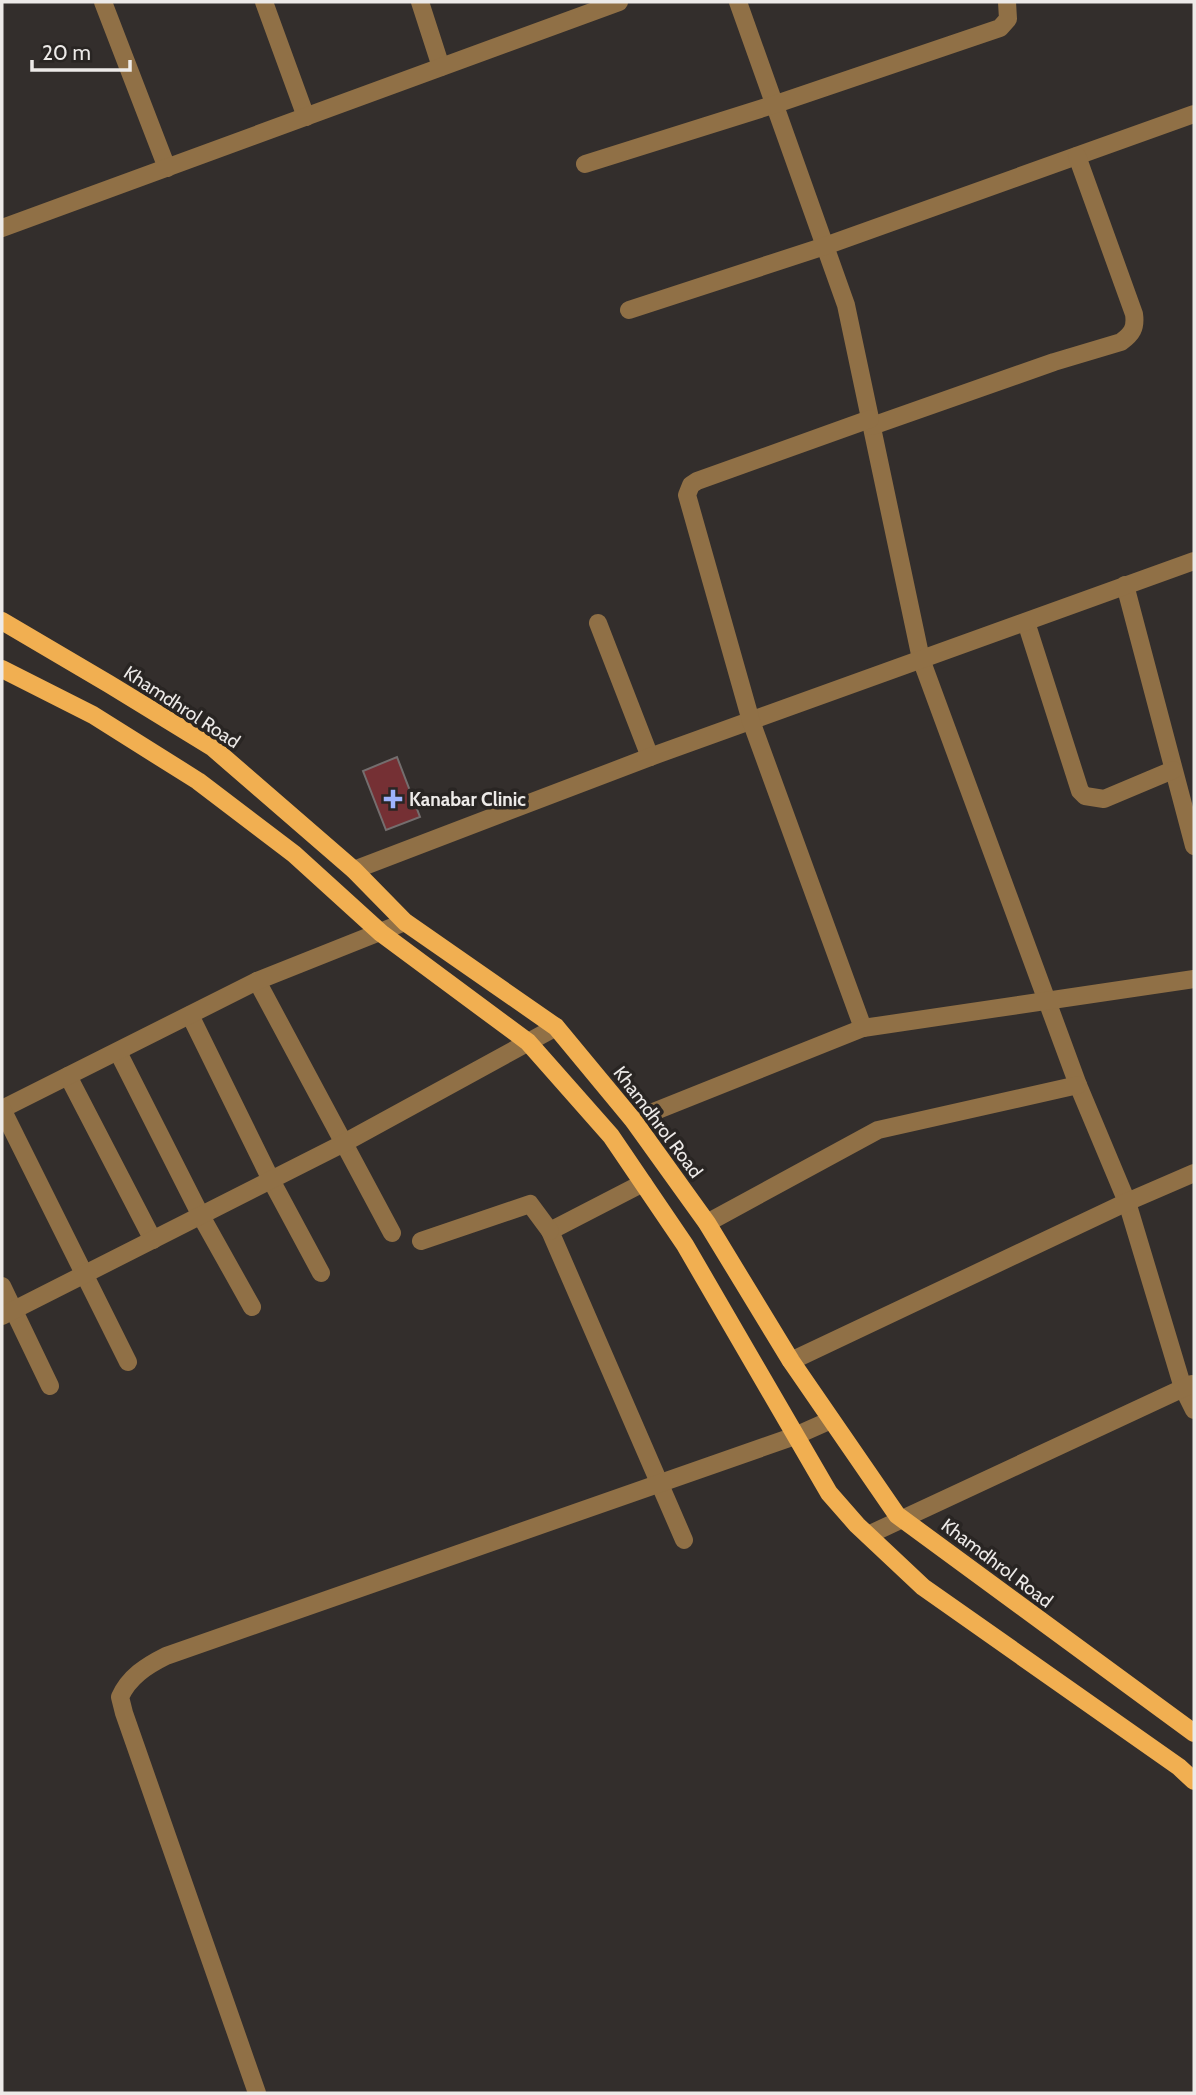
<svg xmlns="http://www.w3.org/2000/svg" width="1196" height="2095" viewBox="0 0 1196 2095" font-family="Cabin,sans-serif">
<rect width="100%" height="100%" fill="#332e2c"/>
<path fill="#753034" stroke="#746e6e" stroke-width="2" d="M397 757 420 817 386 830 363 771Z"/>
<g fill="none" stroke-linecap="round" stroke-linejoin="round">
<g stroke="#907046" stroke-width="18">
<path d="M103 2 167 168"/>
<path d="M264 2 306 117"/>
<path d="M420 2 441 67"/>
<path d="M738 2 846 305 921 659 1078 1085 1127 1202 1183 1388 1194 1410"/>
<path d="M585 164 776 104 1000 28 1008 19 1007 2"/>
<path d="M2 228 619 2"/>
<path d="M629 310 825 246 1194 114"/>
<path d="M872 426 1054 362 1121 342C1132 334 1136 328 1134 314L1077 156"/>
<path d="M1125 585 1194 846"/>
<path d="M1026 622 1080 791 1085 796 1104 799 1173 770"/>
<path d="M598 623 650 757"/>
<path d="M354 870 650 757 1194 561"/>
<path d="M257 981 392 1233"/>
<path d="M190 1015 271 1180 321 1273"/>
<path d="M863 1028 751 721 687 495 691 485 697 481 870 419"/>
<path d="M118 1052 201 1216 252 1307"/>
<path d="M68 1076 153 1240"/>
<path d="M2 1109 257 981 405 922"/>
<path d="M2 1109 128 1362"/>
<path d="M633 1120 863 1028 1194 979"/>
<path d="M643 1183 550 1231 684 1540"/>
<path d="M707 1223 878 1130 1078 1085"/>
<path d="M421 1241 530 1204 550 1231"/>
<path d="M2 1286 50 1386"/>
<path d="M2 1316 344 1143 556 1027"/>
<path d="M791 1361 1127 1202 1194 1173"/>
<path d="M868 1535 1192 1384"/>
<path d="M257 2093 124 1713 120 1697C129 1677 146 1666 166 1656L795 1436 831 1420"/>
</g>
<g stroke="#f1af51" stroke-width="18">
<path d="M2 621 109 684 212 747 354 870 405 922 556 1027 633 1120 707 1223 791 1361 897 1515 1194 1733"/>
<path d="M2 669 93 715 198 781 294 854 381 933 528 1042 611 1136 685 1245 829 1493 857 1525 923 1587 1179 1767 1194 1781"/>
</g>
</g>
<path fill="#9fb3fd" stroke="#292523" stroke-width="2.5" d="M389.5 788.5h7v7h7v7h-7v7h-7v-7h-7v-7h7z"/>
<g text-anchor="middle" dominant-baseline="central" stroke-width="7" stroke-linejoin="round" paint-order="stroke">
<g font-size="19" fill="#edeae8" stroke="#292523">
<text transform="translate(182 707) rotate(33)">Khamdhrol Road</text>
<text transform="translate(658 1122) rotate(53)">Khamdhrol Road</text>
<text transform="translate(997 1563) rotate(37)">Khamdhrol Road</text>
</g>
<g font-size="19" font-weight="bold" fill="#edeae8" stroke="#292523" text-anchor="start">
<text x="409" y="799">Kanabar Clinic</text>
</g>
</g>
<rect width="1196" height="2095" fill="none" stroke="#edeae8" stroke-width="7"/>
<path d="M32 60v10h98v-10" fill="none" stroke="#edeae8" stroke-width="3.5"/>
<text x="42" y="60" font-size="21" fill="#edeae8" stroke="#292523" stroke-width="5" paint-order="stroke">20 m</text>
</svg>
